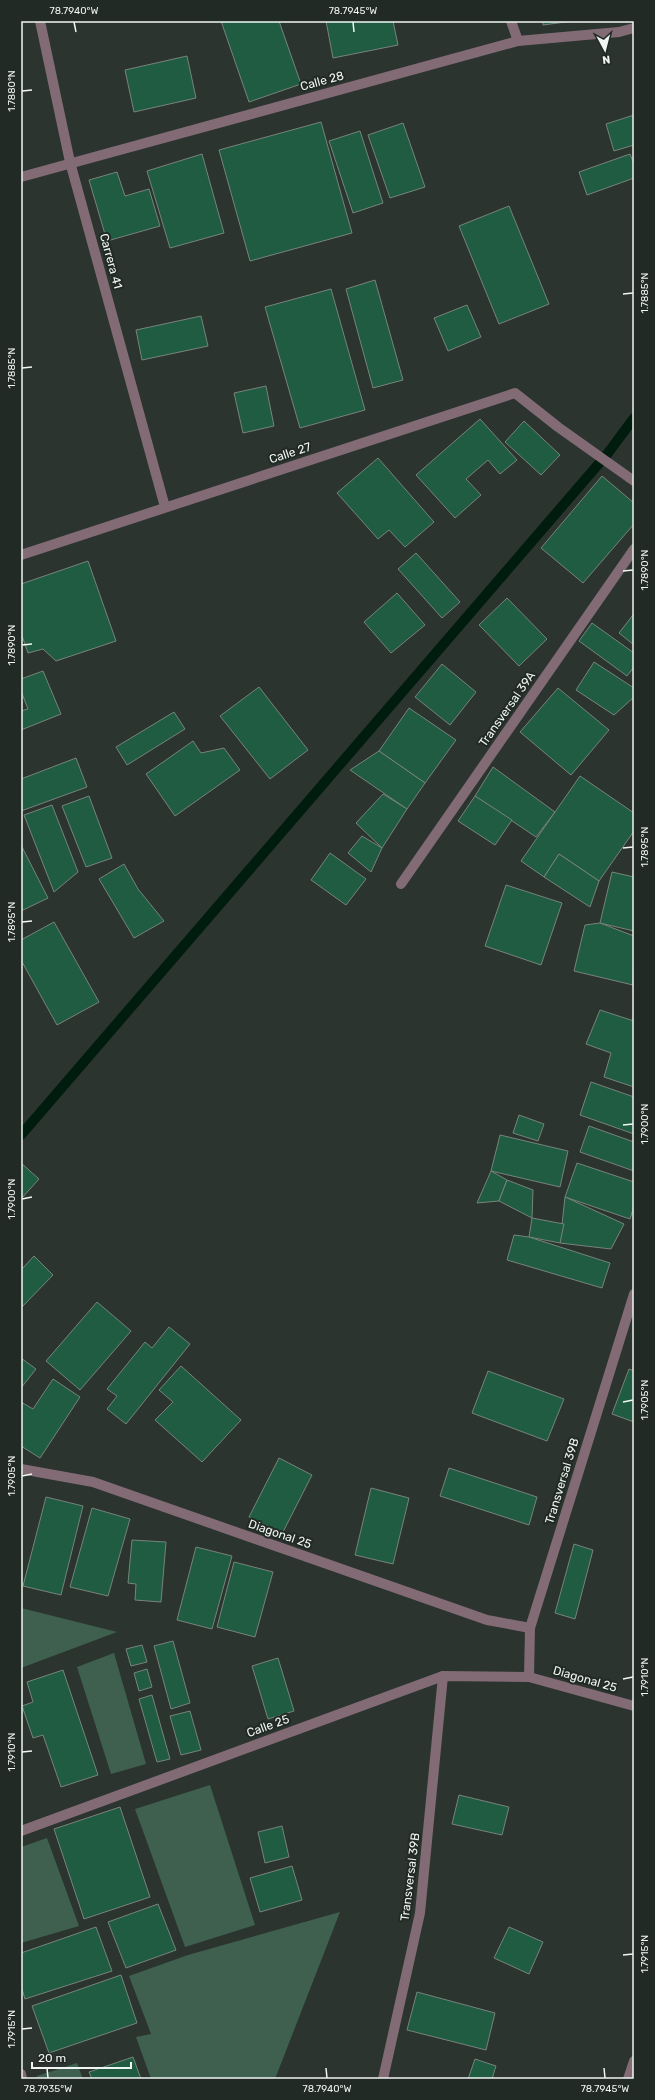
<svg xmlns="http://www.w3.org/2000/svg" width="655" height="2100" viewBox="0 0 655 2100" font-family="Rubik,sans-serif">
<rect width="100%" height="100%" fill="#2b342f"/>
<g fill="#3f604f">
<path d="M21 1608 117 1632 21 1668Z"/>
<path d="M114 1653 146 1764 111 1774 77 1667Z"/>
<path d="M210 1785 255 1925 185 1947 135 1809Z"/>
<path d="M47 1838 79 1926 21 1943V1847Z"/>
<path d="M340 1912 275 2079H151L136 2037 151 2034 129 1976 188 1955Z"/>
<path d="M77 2063 83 2079H38L37 2076Z"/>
</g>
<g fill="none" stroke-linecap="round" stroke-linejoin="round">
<path stroke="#001c0f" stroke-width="10" d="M21 1135 608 453 634 418"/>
</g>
<g fill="#205c41" stroke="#78837d">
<path d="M221 21H279L301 84 249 102Z"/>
<path d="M326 21H393L398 45 333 58Z"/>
<path d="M543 21H573L543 25Z"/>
<path d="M187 56 196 98 134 112 125 70Z"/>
<path d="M634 115V145L614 151 606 124Z"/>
<path d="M321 122 352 233 250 261 219 150Z"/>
<path d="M403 123 425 187 390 198 368 135Z"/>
<path d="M360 131 383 203 353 213 329 141Z"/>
<path d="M202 154 224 233 170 248 147 171Z"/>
<path d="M630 154 634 164V178L587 195 579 172Z"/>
<path d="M117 172 125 196 149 189 160 226 107 241 89 180Z"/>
<path d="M509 206 549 304 499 324 459 226Z"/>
<path d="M375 280 403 380 373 388 346 289Z"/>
<path d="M331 289 365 410 300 428 265 307Z"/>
<path d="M467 305 481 337 448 351 434 318Z"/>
<path d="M201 316 208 346 142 360 136 330Z"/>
<path d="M266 386 274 426 243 433 234 393Z"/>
<path d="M480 419 517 460 500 474 488 460 466 479 481 495 455 518 416 475Z"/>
<path d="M524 421 560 455 541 475 505 442Z"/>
<path d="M378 458 434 522 405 547 389 530 378 539 337 493Z"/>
<path d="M602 476 634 503V524L583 583 541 548Z"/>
<path d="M416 553 460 602 442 618 398 569Z"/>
<path d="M88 561 116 641 56 661 43 649 28 653 21 633V584Z"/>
<path d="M397 593 425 625 391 653 364 622Z"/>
<path d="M507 598 547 639 519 666 479 625Z"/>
<path d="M633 615 634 616V645L619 633Z"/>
<path d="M592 623 634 653V667L627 676 579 641Z"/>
<path d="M594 662 634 688V697L614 715 576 690Z"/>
<path d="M442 664 476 692 450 725 415 697Z"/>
<path d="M43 671 61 714 21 730V711L28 709 21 691V679Z"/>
<path d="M259 687 308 750 270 779 220 716Z"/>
<path d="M558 688 609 730 571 775 520 732Z"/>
<path d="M409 708 456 740 425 783 379 751Z"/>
<path d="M174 712 185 729 127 765 116 747Z"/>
<path d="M193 741 201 753 224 748 240 770 175 816 146 774Z"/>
<path d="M379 751 425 783 407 809 350 770Z"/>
<path d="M76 758 87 787 21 811V779Z"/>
<path d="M493 767 555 812 536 837 475 796Z"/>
<path d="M580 776 634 813V831L599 881 559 854 544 877 521 861Z"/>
<path d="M383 794 407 809 382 848 356 823Z"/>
<path d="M89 796 112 858 86 867 62 806Z"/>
<path d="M475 796 512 820 495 845 458 821Z"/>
<path d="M52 805 78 872 54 892 24 815Z"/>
<path d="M362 836 382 848 371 872 348 853Z"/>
<path d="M21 845 48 898 21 911Z"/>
<path d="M330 853 366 879 346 905 311 880Z"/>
<path d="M559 854 599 881 590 907 544 877Z"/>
<path d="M124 864 138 889 164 921 134 938 99 879Z"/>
<path d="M612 872 634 877V931L600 923Z"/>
<path d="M506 885 562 903 541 965 485 946Z"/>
<path d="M54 922 99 1002 57 1025 21 960V940Z"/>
<path d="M600 923 634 936 633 985 574 971 585 925Z"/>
<path d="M600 1010 634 1021V1087L604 1077 611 1053 586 1044Z"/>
<path d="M591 1082 634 1097V1134L580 1115Z"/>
<path d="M519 1115 544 1124 538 1141 513 1133Z"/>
<path d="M589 1126 634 1142V1171L580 1152Z"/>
<path d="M500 1135 568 1151 560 1187 491 1171Z"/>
<path d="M21 1163 39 1179 21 1199Z"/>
<path d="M577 1163 634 1182V1206L630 1219 565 1197Z"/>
<path d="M491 1171 507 1180 499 1201 477 1203Z"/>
<path d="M507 1180 533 1190 532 1218 499 1201Z"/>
<path d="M565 1197 624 1224 611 1249 560 1243Z"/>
<path d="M532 1218 564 1224 560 1243 529 1237Z"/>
<path d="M514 1235 529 1237 610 1263 602 1288 507 1260Z"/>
<path d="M34 1256 53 1275 21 1308V1270Z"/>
<path d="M97 1302 131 1331 80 1390 46 1361Z"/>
<path d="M169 1327 190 1344 126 1424 107 1409 117 1396 107 1389 145 1342 152 1348Z"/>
<path d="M21 1358 36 1369 21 1388Z"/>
<path d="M181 1366 241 1420 202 1462 155 1420 173 1402 159 1390Z"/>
<path d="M629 1369 634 1371V1422L612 1414Z"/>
<path d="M488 1371 564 1399 547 1441 472 1413Z"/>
<path d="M53 1379 80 1397 40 1458 21 1446V1402L33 1409Z"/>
<path d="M279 1458 312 1475 282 1534 249 1517Z"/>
<path d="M449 1468 537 1497 529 1525 440 1496Z"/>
<path d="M371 1488 409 1498 393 1564 355 1555Z"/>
<path d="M46 1497 83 1506 61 1595 23 1586Z"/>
<path d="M92 1508 130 1519 108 1596 70 1587Z"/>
<path d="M132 1540 166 1542 161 1602 135 1600 136 1584 128 1583Z"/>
<path d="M574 1544 593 1550 575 1619 555 1613Z"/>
<path d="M196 1547 232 1556 212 1629 177 1620Z"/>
<path d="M234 1562 273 1572 255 1637 217 1627Z"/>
<path d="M173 1641 190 1703 171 1709 154 1646Z"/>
<path d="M142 1645 147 1662 131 1666 126 1649Z"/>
<path d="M278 1658 294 1711 268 1719 252 1666Z"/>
<path d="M147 1669 152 1687 139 1691 134 1673Z"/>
<path d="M63 1670 98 1775 61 1787 43 1735 33 1738 22 1706 33 1702 27 1682Z"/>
<path d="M152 1695 170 1759 157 1762 139 1699Z"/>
<path d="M190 1711 201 1750 181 1755 170 1716Z"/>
<path d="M459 1795 509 1807 502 1835 452 1824Z"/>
<path d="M120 1807 150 1897 84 1919 54 1829Z"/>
<path d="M282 1826 289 1857 265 1863 258 1832Z"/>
<path d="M292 1866 302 1900 260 1912 250 1878Z"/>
<path d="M158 1904 176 1950 126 1968 108 1922Z"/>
<path d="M96 1927 112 1971 25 1999 21 1986V1953Z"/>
<path d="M509 1927 543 1942 529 1974 494 1958Z"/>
<path d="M121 1975 137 2023 49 2053 32 2006Z"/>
<path d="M417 1992 495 2013 486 2050 407 2030Z"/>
<path d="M133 2057 141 2079H92L89 2072Z"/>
<path d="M475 2059 496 2066 492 2079H468Z"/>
</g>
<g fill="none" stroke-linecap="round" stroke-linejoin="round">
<g stroke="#836b76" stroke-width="10">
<path d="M40 21 70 162 165 507"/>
<path d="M511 21 518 41"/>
<path d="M21 177 518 41 619 32 634 28"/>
<path d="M21 555 515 393 558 427 634 481"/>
<path d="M401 884 634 549"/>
<path d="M21 1469 93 1482 487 1620 530 1628"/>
<path d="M529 1677 530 1628 634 1294"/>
<path d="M21 1831 443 1676 529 1677 634 1706"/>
<path d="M21 2074 22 2079"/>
<path d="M383 2079 420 1913 443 1676"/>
<path d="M628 2079 634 2061"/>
</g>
</g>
<path fill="none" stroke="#f0f6f3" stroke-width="1.5" d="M74 22 76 32M353 22 354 32M22 91 32 90M623 294 633 293M22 368 32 367M623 571 633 570M22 645 32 644M623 848 633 847M22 922 32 921M623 1125 633 1124M22 1199 32 1197M623 1402 633 1400M22 1476 32 1474M623 1679 633 1677M22 1752 32 1751M623 1955 633 1954M22 2029 32 2028M47 2068 48 2078M326 2068 327 2078M604 2068 605 2078"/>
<g text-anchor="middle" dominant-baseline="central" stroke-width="4" stroke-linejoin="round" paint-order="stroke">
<g font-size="12" fill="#f0f6f3" stroke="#212a25">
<text transform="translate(322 81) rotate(-15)">Calle 28</text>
<text transform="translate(111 261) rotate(75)">Carrera 41</text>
<text transform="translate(290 453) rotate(-18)">Calle 27</text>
<text transform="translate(507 709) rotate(-55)">Transversal 39A</text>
<text transform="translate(562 1481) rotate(-73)">Transversal 39B</text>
<text transform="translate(280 1534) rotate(19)">Diagonal 25</text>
<text transform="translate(585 1679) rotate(16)">Diagonal 25</text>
<text transform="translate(268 1726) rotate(-20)">Calle 25</text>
<text transform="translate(410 1877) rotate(-83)">Transversal 39B</text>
</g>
</g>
<rect width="655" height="2100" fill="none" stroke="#212a25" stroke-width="44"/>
<g transform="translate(605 50) rotate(173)" stroke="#212a25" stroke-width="3" paint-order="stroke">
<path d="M0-3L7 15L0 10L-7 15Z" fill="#f0f6f3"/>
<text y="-6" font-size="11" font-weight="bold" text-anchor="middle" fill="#f0f6f3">N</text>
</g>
<path d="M32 2062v6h99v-6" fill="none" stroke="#f0f6f3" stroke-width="2"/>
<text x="38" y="2062" font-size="12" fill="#f0f6f3" stroke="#212a25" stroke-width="3" paint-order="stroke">20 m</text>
<rect x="22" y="22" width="611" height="2056" fill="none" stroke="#f0f6f3" stroke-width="1.5"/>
<g font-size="10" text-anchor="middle" fill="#f0f6f3">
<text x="74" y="14">78.7940°W</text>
<text x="353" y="14">78.7945°W</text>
<text transform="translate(11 91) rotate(-90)" y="4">1.7880°N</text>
<text transform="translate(644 293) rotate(-90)" y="4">1.7885°N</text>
<text transform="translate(11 368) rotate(-90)" y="4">1.7885°N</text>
<text transform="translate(644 570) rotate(-90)" y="4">1.7890°N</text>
<text transform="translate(11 645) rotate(-90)" y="4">1.7890°N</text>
<text transform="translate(644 847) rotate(-90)" y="4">1.7895°N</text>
<text transform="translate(11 922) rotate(-90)" y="4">1.7895°N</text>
<text transform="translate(644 1124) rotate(-90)" y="4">1.7900°N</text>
<text transform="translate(11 1199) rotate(-90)" y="4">1.7900°N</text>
<text transform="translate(644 1400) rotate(-90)" y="4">1.7905°N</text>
<text transform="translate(11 1476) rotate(-90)" y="4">1.7905°N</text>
<text transform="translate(644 1677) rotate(-90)" y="4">1.7910°N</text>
<text transform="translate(11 1752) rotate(-90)" y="4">1.7910°N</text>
<text transform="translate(644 1954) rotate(-90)" y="4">1.7915°N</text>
<text transform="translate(11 2029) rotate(-90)" y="4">1.7915°N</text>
<text x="48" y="2092">78.7935°W</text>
<text x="327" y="2092">78.7940°W</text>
<text x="605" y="2092">78.7945°W</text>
</g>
</svg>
